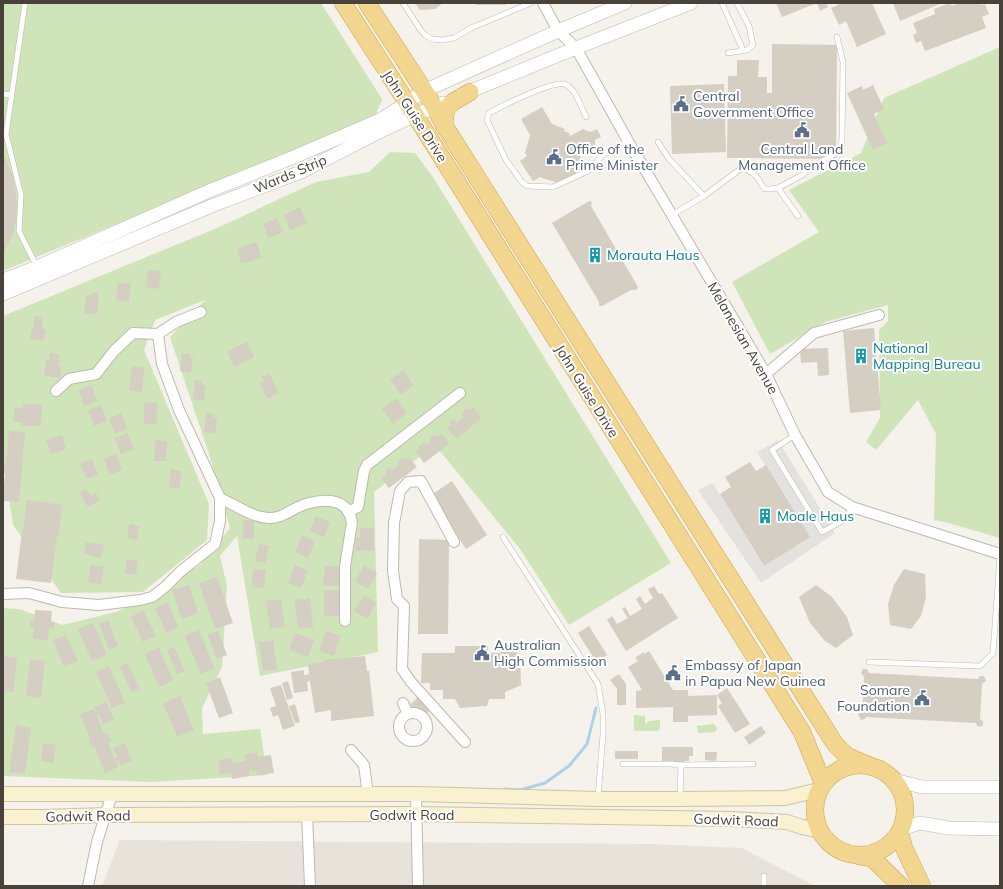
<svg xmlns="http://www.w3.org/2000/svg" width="1003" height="889" viewBox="0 0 1003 889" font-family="Mulish,sans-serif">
<rect width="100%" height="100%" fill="#f4f2eb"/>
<path fill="#e7e3da" d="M120 840 650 844 742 848 815 886H102Z"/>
<g fill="#cfe4b8">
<path d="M3 3H321L382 99 375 117 3 271Z"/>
<path d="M1000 47V538L945 522V517V522L934 520 936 434 918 400 876 450 866 442 880 418 879 330 888 321V305L825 322 770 354 732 282 819 232 789 190 861 153 884 98Z"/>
<path d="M390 152 415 153 433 177 671 563 569 625 520 549 435 445 374 492 378 652 260 676 237 536 220 556 227 586 222 667 202 708 203 734 260 729 267 775 151 782 3 776V608L19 609 63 625 119 611 200 565 230 528 209 454 170 337 205 300 155 320 144 350 209 504 207 540 143 592 61 593 13 525 3 460V316L217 228 316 182 369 172Z"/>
<path d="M634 715 645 716V723H647L648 721 660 720V729L658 731H635L634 729Z"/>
<path d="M713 724 716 726 717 729 715 732 698 733 697 726Z"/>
</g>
<path fill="#e3e2df" d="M778 440 835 533 761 583 698 490 713 483 763 565 809 537 757 452Z"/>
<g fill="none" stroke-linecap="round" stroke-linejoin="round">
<path stroke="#aed0ea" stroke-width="3" d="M505 789 520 790 545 783 569 766 587 744 596 708"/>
</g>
<g fill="#d5cec2">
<path d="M415 3H443L435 9 420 10Z"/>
<rect x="476" y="3" width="30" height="2"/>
<path d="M776 3H817L782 17Z"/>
<path d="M817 3H826L828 7 820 11Z"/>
<path d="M837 3H872L886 34 857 47 846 21 839 25 831 8 838 5Z"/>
<path d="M893 3H942L900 21Z"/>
<path d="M950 3 952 6 960 3H980L981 5 985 4 989 14 982 17 986 28 925 51 921 41 916 43 913 35 917 33 913 23 935 14 934 9Z"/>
<path d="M772 44 837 45 836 159 727 158 728 76H737V60H759L758 77H767V93H772Z"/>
<path d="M724 84 726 152 672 154 670 86Z"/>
<path d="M873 85 884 109 874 114 887 143 873 150 847 93 862 86 863 90Z"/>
<path d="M542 107 552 124 565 129 564 131 569 133 570 136 583 129 590 132 597 129 601 137 595 140V148L580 156 581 157 575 175 558 183 540 177 533 181 520 161 527 156 525 153 530 135 521 119Z"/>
<path d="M3 152 13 177 17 204 16 219 13 234 3 254Z"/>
<path d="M589 201H591L592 204 591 206 638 287 636 290H631L602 306H599V302L552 223Z"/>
<path d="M300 207 307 223 290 230 284 215Z"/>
<path d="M277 218 283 232 269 238 263 224Z"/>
<path d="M257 242 261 258 241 264 237 248Z"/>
<path d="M148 270 161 271 159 289 146 287Z"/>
<path d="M118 283 131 284 129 302 116 300Z"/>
<path d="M92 292H98V296L99 297 97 314 84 313 86 295H92Z"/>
<path d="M35 316 43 317 42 329H46L44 341 30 339 31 330H33Z"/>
<path d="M874 328 881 410 850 413 843 331Z"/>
<path d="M247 342 254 357 234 367 227 351Z"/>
<path d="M828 348 829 375 818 376 817 362 801 363 800 349Z"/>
<path d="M50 353 60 354 58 366 61 367 60 378 44 376 46 360 49 361Z"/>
<path d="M182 353 190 354 189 357H193L191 373 180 371Z"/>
<path d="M132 366 144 368 142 392 129 390Z"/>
<path d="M403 370 414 385 401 395 390 380Z"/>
<path d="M269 373 279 393 267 399 259 383 264 381 261 377Z"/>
<path d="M195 380 203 381 202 385H206L204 401 193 399Z"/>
<path d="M91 385 97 401 85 406 78 390Z"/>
<path d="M397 398 407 413 393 424 382 409Z"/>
<path d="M144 402 157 403V424H144Z"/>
<path d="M23 404H42L41 426H21L22 422H14V407L23 408Z"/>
<path d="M101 405 107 421 94 426 88 410Z"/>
<path d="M473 407 481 418 457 439 447 428 452 425 449 422 454 418 457 423 464 417 461 413 467 408 469 410Z"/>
<path d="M121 413 127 429 115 434 109 418Z"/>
<path d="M206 413 214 414 213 417 217 418 215 434 204 432Z"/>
<path d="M9 431 25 432 19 502 3 501 5 473H3V464H6Z"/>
<path d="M128 433 134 449 121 454 115 438Z"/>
<path d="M435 434 437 437 442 434 449 444 424 463 416 452 420 449 418 447 424 442 426 445 431 442 429 439Z"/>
<path d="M62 435 66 449 51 454 46 440Z"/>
<path d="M155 440 167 441 166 461H154Z"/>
<path d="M116 454 122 470 110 475 104 459Z"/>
<path d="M403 457 405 460 409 457 417 467 389 488 381 478 387 473 385 471 390 467 392 471 399 465 397 462Z"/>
<path d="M92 459 98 475 86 479 80 463Z"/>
<path d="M750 462 756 471 766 465 810 537 764 566 720 494 731 487 725 477Z"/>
<path d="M171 469 182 471 179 489 169 488Z"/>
<path d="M452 481 487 535 466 549 431 495Z"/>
<path d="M86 489 91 496 96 493 100 500 88 507 79 493Z"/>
<path d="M27 500 62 505 59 535H57L51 583 16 579 22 531H23Z"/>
<path d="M316 516 330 522 324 537 310 531Z"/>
<path d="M243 520H254V538L243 539Z"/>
<path d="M129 524 139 526 137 540 127 538Z"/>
<path d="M360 528H374V550L356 551V538H360Z"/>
<path d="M302 535 315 541 308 558 295 552Z"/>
<path d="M419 539 449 540 448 634H418Z"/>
<path d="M86 542 104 545 101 558 84 554Z"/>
<path d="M259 544 269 546 266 563 255 561Z"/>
<path d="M127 559 138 561 136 575 125 573Z"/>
<path d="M91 565 104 567 101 585 88 582Z"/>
<path d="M295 565 308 570 301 588 288 583Z"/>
<path d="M364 565 377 573 368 589 355 582Z"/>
<path d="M325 566 340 567 338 586 323 585Z"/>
<path d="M253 569 266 570 264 588 252 587Z"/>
<path d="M904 569 925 574 926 597 921 616 911 629 890 625 888 604 894 585Z"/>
<path d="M217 577 233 623 215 629 199 583Z"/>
<path d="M189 585 198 613 182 619 172 590Z"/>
<path d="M816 585 832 597 847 617 853 635 836 648 825 641 810 623 799 597Z"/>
<path d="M654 586 659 594 662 593 678 618 626 651 607 620 612 616 617 624 628 618 622 609 625 607 630 616 642 609 636 599 640 596 645 604 653 598 648 589Z"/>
<rect x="324" y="590" width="16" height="26"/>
<path d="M364 595 376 603 367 619 354 611Z"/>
<path d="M310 598 313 627 298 629 295 600Z"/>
<path d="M281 599 285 627 270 629 266 601Z"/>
<path d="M167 602 179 627 166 633 155 608Z"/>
<path d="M35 610 52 611 51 622H54V629L49 628 48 640 33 639 34 627H30V620L35 621Z"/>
<path d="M143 610 156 636 143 642 131 617Z"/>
<path d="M108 620 118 646 109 650 99 623Z"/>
<path d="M93 623 107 655 92 661 78 629Z"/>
<path d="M589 626 607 655 596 662 578 633Z"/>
<path d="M199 630 214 668 201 674 185 636Z"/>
<path d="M218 631 227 655 217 659 208 635Z"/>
<path d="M326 631 341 636 334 656 319 651Z"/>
<path d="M295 633 314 640 308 657 289 650Z"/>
<path d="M66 635 78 661 64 667 53 640Z"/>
<path d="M273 640 277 669 263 671 259 642Z"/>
<path d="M501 644 520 654 521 685 505 692V699H489L487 706 460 708 455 699H443V690H430V683H421L422 653H455V646H488V653H501Z"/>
<path d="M159 647 173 681 159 687 145 654Z"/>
<path d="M174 647 185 671 177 674 167 650Z"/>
<path d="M649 651 673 690H688V696L717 695V715L688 716V722H673V707L636 708V691L642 690 628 667 638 661 635 658 644 652V654Z"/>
<path d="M4 656 17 658 13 692 3 691Z"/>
<path d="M365 656 367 671H369L374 716 331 721V710L315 713 310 681 307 682 308 691 294 693 291 672 304 670V675L309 674 308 665 324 662V660Z"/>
<path d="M30 659 45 661 41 698 26 696Z"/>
<path d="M128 663 140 690 132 693 120 666Z"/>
<path d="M109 666 125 703 112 708 96 672Z"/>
<path d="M863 669H867L869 673 978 679 980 676H984L986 681 982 684 980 719 983 721V725L980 727 977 726 976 723 866 717 865 719 861 720 858 715 859 713 862 712 864 677 861 673Z"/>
<path d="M619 674 626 684V705H617V689L610 680Z"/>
<path d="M220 677 233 713 219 718 206 683Z"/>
<path d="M288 681 293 698 287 700 282 683Z"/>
<path d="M281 685 295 726 283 730 278 715 273 717 270 708 276 706 270 688Z"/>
<path d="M727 688 750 724 735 733 718 706 722 703 717 695Z"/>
<path d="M180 696 194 730 177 737 163 703Z"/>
<path d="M419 696 431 709 423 717 410 705Z"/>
<path d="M106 702 114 720 103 724 98 714 96 715 104 734 107 732 111 741 108 743 114 758 117 757 113 748 125 743 132 761 120 766 119 761 116 762 118 767 105 773 95 747 92 748 89 740H91L80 714 93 709 94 712 96 711 94 707Z"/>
<path d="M295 704 300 722 295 723 289 706Z"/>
<path d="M16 725 31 728 25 774 9 772Z"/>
<path d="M761 726 766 733 749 745 744 737Z"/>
<path d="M43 743 56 745 53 763 41 761Z"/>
<path d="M662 747H693V756H689V761H685L683 763H676L674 761H662Z"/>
<rect x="615" y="751" width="23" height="8"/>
<path d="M257 752 258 757 271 755 274 773 257 775 256 770 249 771V776L232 779 231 773 220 774 218 760 231 758 232 763 245 761V754Z"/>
<path d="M705 752H717L716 761 705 760Z"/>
</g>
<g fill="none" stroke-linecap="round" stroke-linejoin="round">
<g stroke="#bfb9ae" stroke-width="6">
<g id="service">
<path d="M25 3 6 134 21 195 19 231 37 267"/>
<path d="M403 3 420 29 425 35 432 39 441 40 454 38 471 28 531 3"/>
<path d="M722 3 743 50"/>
<path d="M728 53 747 50 753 45 749 26 737 3"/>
<path d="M3 94 11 95"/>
<path d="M586 117C581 107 575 87 564 84 552 81 502 106 489 113L487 120 506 160 521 181 527 186 553 187 588 171 603 155 628 141"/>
<path d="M658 142 669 159 704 196 743 167C747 170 753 173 756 176 766 188 759 191 778 188L798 216"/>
<path d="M778 188 804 174 814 166 841 150 842 139 843 62 837 37"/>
<path d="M672 215 704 196"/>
<path d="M795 435 772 450 822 532 846 519 852 507"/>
<path d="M503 537 598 684 603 714V735L598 797"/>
<path d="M869 662 980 666 993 653 1000 557"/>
<path d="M623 764H671L681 765"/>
<path d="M680 798 681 765 753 764"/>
<path d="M764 876V886"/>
</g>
</g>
<g stroke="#bfb9ae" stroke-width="12">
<g id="minor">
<path d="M543 3 558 31 576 48 628 141 766 374 795 435 828 492 852 507 1000 554"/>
<path d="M766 374 814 333 879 315"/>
<path d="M56 391 69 379 96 374 114 351 133 333 158 334"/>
<path d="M220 498C235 505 252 517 268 518 283 519 292 508 306 504 325 498 349 498 352 523L345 566V621"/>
<path d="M348 512 358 507 364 471 367 465 460 393"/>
<path d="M454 542 421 481 408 482 400 491 394 523 393 571 397 599 404 606 402 669 411 682 465 742"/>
<path d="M3 594 29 593 62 602 99 605 140 600 152 597 165 587 181 571 215 544 220 521V498L179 410 162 364 158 334 176 322 201 312"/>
<path d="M403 703 408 714"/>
<circle cx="413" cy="727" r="14"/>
<path d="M351 750 364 765 368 794"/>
<path d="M416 794 418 886"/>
<path d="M307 814 310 886"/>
<path d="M88 886 97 842 112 794"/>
</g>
</g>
<g stroke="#bfb9ae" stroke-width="14">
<g id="tertiary">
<path d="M461 95 576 48 691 3"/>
<path d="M3 280 37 267 209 191 294 157 380 120 407 103 424 91 558 31 625 3"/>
<path d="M3 294 214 205 301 172 385 129 443 103"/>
<path d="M894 780 922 787H1000"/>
<path d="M901 829 920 823 948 828 1000 829"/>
</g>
</g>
<g stroke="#cfc49f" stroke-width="16">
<g id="secondary">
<path d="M3 794H416L597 799H680L785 798 819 790"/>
<path d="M3 817H44L105 815 416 814 733 819 787 822 802 827 819 830"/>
</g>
</g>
<g stroke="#cea24b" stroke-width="18">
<g id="trunk">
<path d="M343 3 415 115 802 732 823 783"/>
<path d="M367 3 434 106 444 125 835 744 847 756 868 765"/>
<path d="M444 125 446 109 453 102 470 92"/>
<circle cx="860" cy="810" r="45"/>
<path d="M900 833 904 848 922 886"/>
<path d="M859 856 872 858 901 886"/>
</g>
</g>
<use href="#service" stroke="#fff" stroke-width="5"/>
<use href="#minor" stroke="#fff" stroke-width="10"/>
<use href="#tertiary" stroke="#fff" stroke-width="13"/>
<use href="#secondary" stroke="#faf1d0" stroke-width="14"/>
<use href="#trunk" stroke="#f2d68f" stroke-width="17"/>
</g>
<defs>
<g id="civic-bare" transform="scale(1.2)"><path d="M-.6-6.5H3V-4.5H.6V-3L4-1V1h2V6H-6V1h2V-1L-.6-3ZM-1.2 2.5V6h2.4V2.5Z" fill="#5c6f8a" stroke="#fff" stroke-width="2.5" paint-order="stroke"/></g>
<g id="building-bare" transform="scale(1.2)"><path d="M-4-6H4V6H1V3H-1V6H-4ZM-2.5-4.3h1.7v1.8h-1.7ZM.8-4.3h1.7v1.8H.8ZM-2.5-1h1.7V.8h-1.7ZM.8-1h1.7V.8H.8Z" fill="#0f9aa8" stroke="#fff" stroke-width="2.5" paint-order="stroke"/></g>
</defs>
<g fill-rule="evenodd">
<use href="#civic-bare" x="681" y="104"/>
<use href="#civic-bare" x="802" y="130"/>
<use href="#civic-bare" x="554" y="157"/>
<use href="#building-bare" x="595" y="255"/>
<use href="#building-bare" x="861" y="356"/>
<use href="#building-bare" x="765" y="516"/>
<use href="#civic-bare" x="482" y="653"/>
<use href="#civic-bare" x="673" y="673"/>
<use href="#civic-bare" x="922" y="698"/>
</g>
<g text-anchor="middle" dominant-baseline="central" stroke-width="4" stroke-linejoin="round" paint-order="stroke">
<g font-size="14" fill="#4e5e75" stroke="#fff" text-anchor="start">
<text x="693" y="96">Central<tspan x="693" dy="16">Government Office</tspan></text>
<text x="566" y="149">Office of the<tspan x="566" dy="16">Prime Minister</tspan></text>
<text x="802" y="149" text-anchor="middle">Central Land<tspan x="802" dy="16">Management Office</tspan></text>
<text x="494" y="645">Australian<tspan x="494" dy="16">High Commission</tspan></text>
<text x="685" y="665">Embassy of Japan<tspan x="685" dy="16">in Papua New Guinea</tspan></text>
<text x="910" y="690" text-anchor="end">Somare<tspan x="910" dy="16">Foundation</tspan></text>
</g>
<g font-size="14" fill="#48423a" stroke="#fff">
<text transform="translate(415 116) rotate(57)">John Guise Drive</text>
<text transform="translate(290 174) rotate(-23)">Wards Strip</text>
<text transform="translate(743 338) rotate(60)">Melanesian Avenue</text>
<text transform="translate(587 391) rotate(58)">John Guise Drive</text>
<text x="412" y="815">Godwit Road</text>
<text transform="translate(88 816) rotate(-1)">Godwit Road</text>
<text transform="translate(736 820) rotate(2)">Godwit Road</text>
</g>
<g font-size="14" fill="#0d838f" stroke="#fff" text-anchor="start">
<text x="607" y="255">Morauta Haus</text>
<text x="873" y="348">National<tspan x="873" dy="16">Mapping Bureau</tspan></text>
<text x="777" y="516">Moale Haus</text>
</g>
</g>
<rect width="1003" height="889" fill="none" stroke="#48423a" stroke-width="8"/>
</svg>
